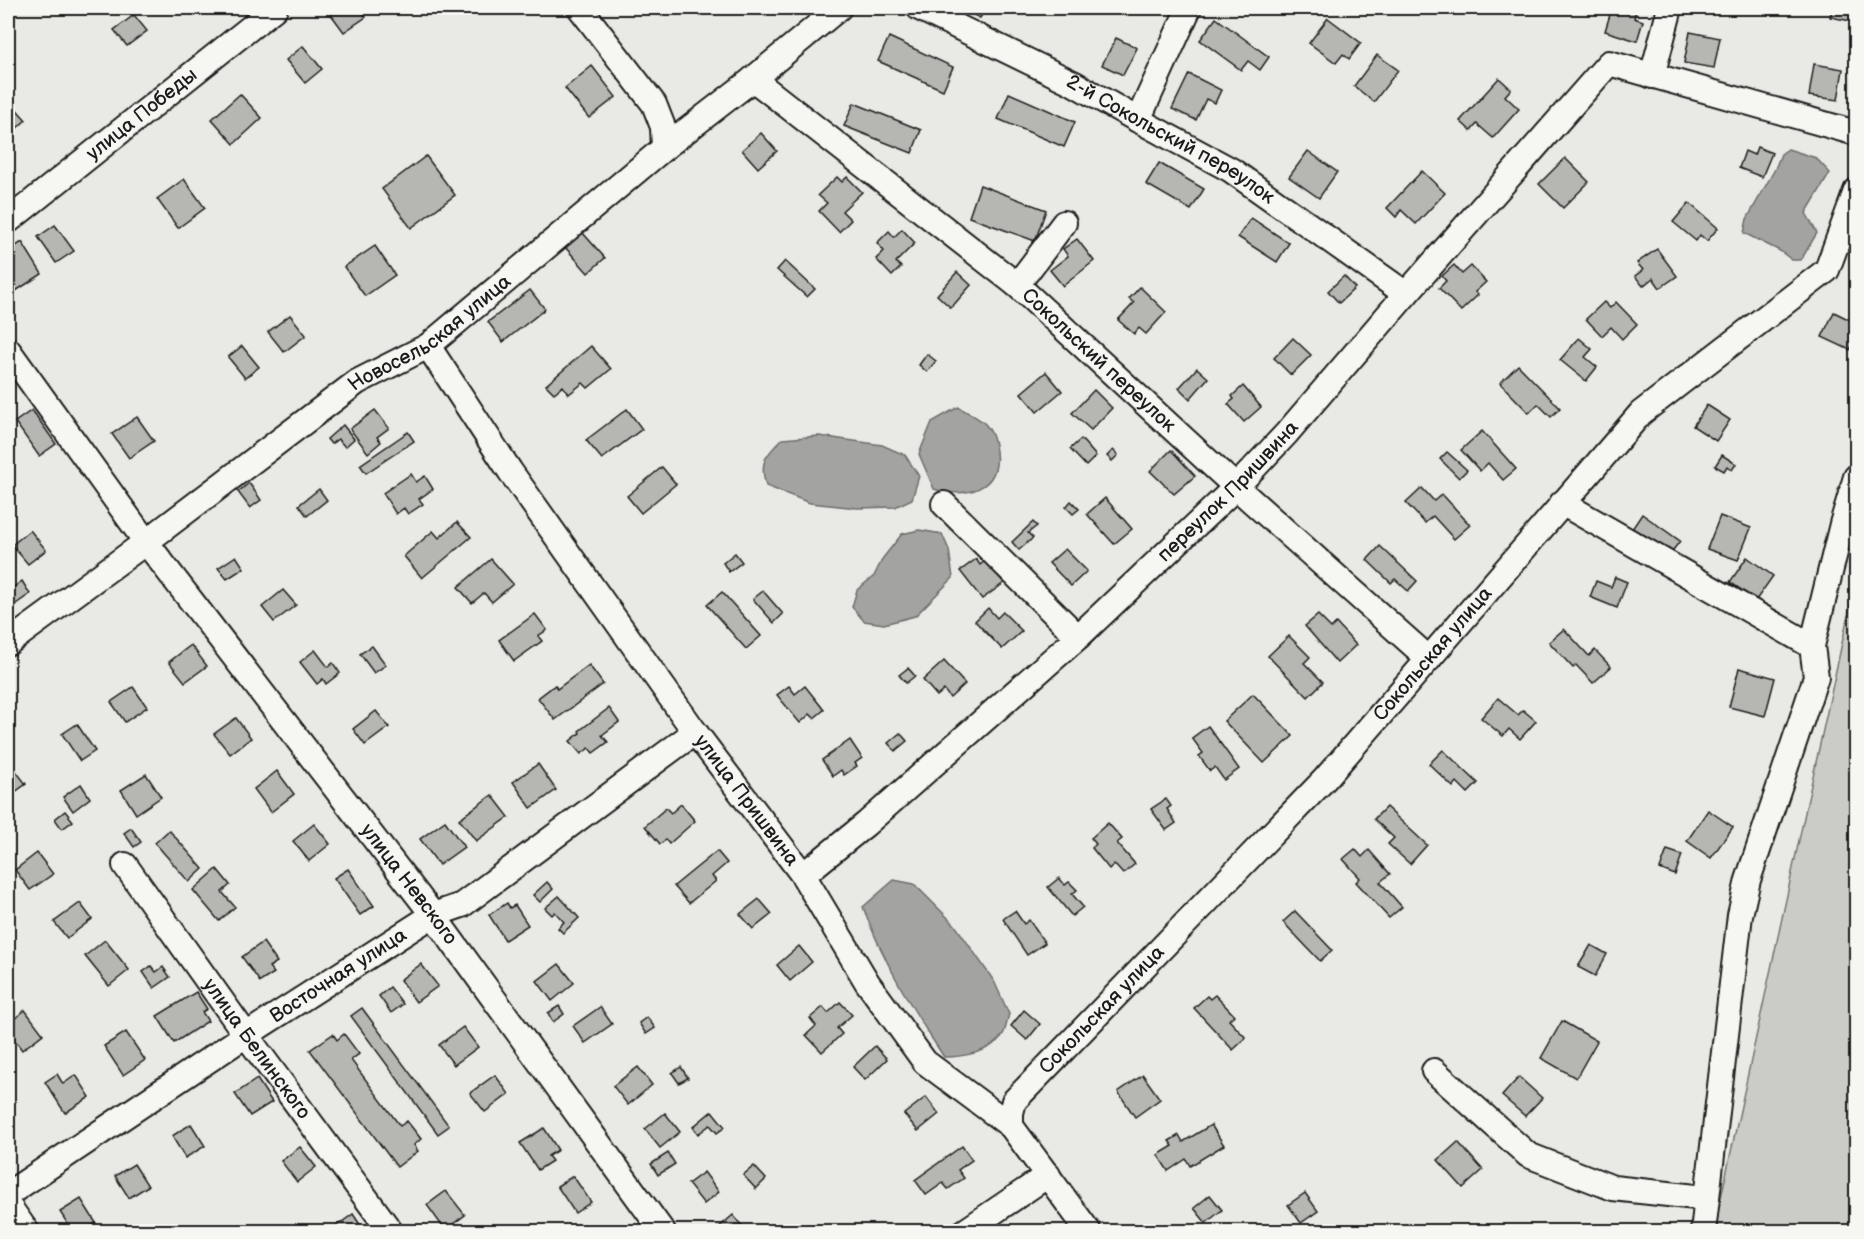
<svg xmlns="http://www.w3.org/2000/svg" width="1864" height="1239" viewBox="0 0 1864 1239" font-family="'Balsamiq Sans',sans-serif">
<rect width="100%" height="100%" fill="#e9e9e5"/>
<filter id="ink" filterUnits="userSpaceOnUse"><feTurbulence type="fractalNoise" baseFrequency=".0167" numOctaves="2"/><feDisplacementMap in="SourceGraphic" scale="12" xChannelSelector="R" yChannelSelector="G"/><feConvolveMatrix kernelMatrix="1 2 1 2 8 2 1 2 1" color-interpolation-filters="sRGB"/></filter>
<g filter="url(#ink)">
<path fill="#cbcbc7" stroke="#747472" stroke-width="1.5" d="M1856 579V1231H1716L1717 1216Z"/>
<g fill="#a3a3a1" stroke="#6d6d6c" stroke-width="1.5">
<path d="M1788 149 1816 158 1830 173 1806 213 1817 233 1801 260H1792L1780 251 1744 233 1747 219 1775 169 1781 154Z"/>
<path d="M958 407C966 412 979 417 986 425 992 432 995 442 996 451 1001 490 965 499 934 489L919 454 932 422Z"/>
<path d="M819 436 882 445 905 455 919 476 912 499 895 507 858 508 810 503 766 486C759 462 765 456 782 439Z"/>
<path d="M919 530 942 534 949 550 953 578 915 616 884 624 864 621 852 607 857 590 874 576 883 558 902 534Z"/>
<path d="M894 880 914 884 955 925 994 981 1009 1014C1007 1020 1006 1031 1002 1036 989 1053 963 1057 944 1057 912 1009 883 961 863 907Z"/>
</g>
<g fill="#b6b6b3" stroke="#1c1c1c" stroke-width="1.5">
<path d="M329 8H359L366 17 344 32 327 9Z"/>
<path d="M959 8H986L980 18Z"/>
<path d="M1612 8H1637L1634 18 1643 21 1637 41 1605 31Z"/>
<path d="M1832 8H1856V22L1830 17Z"/>
<path d="M134 15 147 31 127 46 114 30Z"/>
<path d="M1216 18 1269 57 1260 70 1248 61 1241 70 1200 40Z"/>
<path d="M1328 18 1361 43 1349 59 1343 54 1336 63 1309 43Z"/>
<path d="M1690 32 1720 38 1714 68 1684 63Z"/>
<path d="M889 37 953 67 943 90 878 61Z"/>
<path d="M1116 38 1137 48 1123 75 1102 65Z"/>
<path d="M303 46 322 69 305 83 286 60Z"/>
<path d="M1377 55 1398 70 1374 102 1354 86Z"/>
<path d="M1814 64 1843 69 1838 100 1809 96Z"/>
<path d="M592 66 616 97 589 118 565 88Z"/>
<path d="M1189 74 1221 90 1215 103 1206 99 1196 120 1172 109Z"/>
<path d="M1499 78 1511 89 1505 96 1519 109 1493 138 1477 124 1471 131 1460 121Z"/>
<path d="M1009 93 1075 122 1064 147 998 119Z"/>
<path d="M240 94 262 118 234 144 212 119Z"/>
<path d="M10 102 26 120 8 136V105Z"/>
<path d="M854 103 921 130 912 153 844 126Z"/>
<path d="M761 133 777 151 758 168 742 150Z"/>
<path d="M1757 147 1772 153 1762 177 1739 168 1745 151 1754 155Z"/>
<path d="M1308 151 1337 172 1319 198 1289 177Z"/>
<path d="M426 156 455 195 411 228 382 189Z"/>
<path d="M1565 158 1589 182 1563 208 1539 184Z"/>
<path d="M1159 163 1204 189 1191 210 1146 184Z"/>
<path d="M1422 171 1445 193 1416 224 1401 210 1396 217 1387 208Z"/>
<path d="M837 177 842 182 847 177 862 192 842 211 851 220 839 232 819 211 827 203 818 195Z"/>
<path d="M184 179 205 208 178 228 157 199Z"/>
<path d="M980 185 1046 210 1035 241 969 217Z"/>
<path d="M1689 203 1718 228 1707 241 1700 235 1696 241 1673 222Z"/>
<path d="M1251 218 1289 243 1277 262 1238 237Z"/>
<path d="M55 225 74 251 56 263 38 237Z"/>
<path d="M902 229 915 243 896 262 901 267 892 276 876 259 884 251 877 243 889 231 894 237Z"/>
<path d="M582 232 605 258 588 273 565 247Z"/>
<path d="M1077 239 1094 261 1063 286 1050 270 1068 256 1063 249Z"/>
<path d="M22 242 42 274 8 296V251Z"/>
<path d="M375 246 395 275 365 296 344 267Z"/>
<path d="M1657 249 1677 276 1660 288 1653 278 1643 286 1635 276 1643 270 1637 263Z"/>
<path d="M785 261 815 289 807 297 777 270Z"/>
<path d="M1454 265 1462 274 1471 266 1486 282 1475 292 1478 295 1461 311 1439 288 1446 281 1442 276Z"/>
<path d="M957 272 971 285 951 308 937 295Z"/>
<path d="M1344 276 1355 288 1339 303 1328 291Z"/>
<path d="M1140 287 1166 312 1146 334 1139 328 1134 334 1118 320 1134 303 1129 299Z"/>
<path d="M530 290 545 309 503 342 488 322Z"/>
<path d="M1604 302 1610 308 1616 302 1637 324 1622 339 1611 327 1602 336 1586 319Z"/>
<path d="M1834 312 1856 323V337L1850 350 1822 337Z"/>
<path d="M290 315 306 335 284 352 268 332Z"/>
<path d="M1293 338 1311 355 1291 375 1274 358Z"/>
<path d="M1579 338 1592 349 1585 357 1597 367 1586 381 1560 360Z"/>
<path d="M242 346 259 367 245 378 228 357Z"/>
<path d="M591 346 611 369 588 388 583 383 569 394 563 386 554 393 546 385Z"/>
<path d="M927 354 936 361 927 372 919 365Z"/>
<path d="M1518 365 1560 408 1551 417 1538 404 1529 413 1500 383Z"/>
<path d="M1197 368 1208 378 1190 399 1179 388Z"/>
<path d="M1046 372 1062 391 1037 412 1021 393Z"/>
<path d="M1243 386 1261 407 1244 422 1228 404 1234 399 1232 396Z"/>
<path d="M1094 390 1112 408 1091 430 1072 413Z"/>
<path d="M1707 405 1730 420 1716 441 1693 426Z"/>
<path d="M627 409 642 429 602 459 586 440Z"/>
<path d="M32 410 56 444 39 456 15 422Z"/>
<path d="M375 410 389 428 377 437 381 442 368 453 350 429Z"/>
<path d="M137 417 154 441 129 458 112 434Z"/>
<path d="M343 425 354 439 345 447 338 439 331 444 327 439Z"/>
<path d="M1482 431 1516 469 1503 480 1488 463 1480 471 1461 450Z"/>
<path d="M408 432 414 441 366 473 360 465Z"/>
<path d="M1081 439 1096 456 1086 466 1070 449Z"/>
<path d="M1113 450 1118 455 1112 461 1107 456Z"/>
<path d="M1171 450 1195 476 1174 494 1150 471Z"/>
<path d="M1447 452 1467 470 1459 478 1440 459Z"/>
<path d="M1722 455 1736 464 1732 470 1727 466 1724 471 1715 466Z"/>
<path d="M662 467 676 484 641 513 627 496Z"/>
<path d="M411 474 416 482 425 476 433 489 419 499 423 504 408 514 404 508 396 514 383 493Z"/>
<path d="M249 483 261 500 250 508 238 492Z"/>
<path d="M1422 488 1434 501 1442 494 1470 525 1454 539 1433 516 1425 523 1406 503Z"/>
<path d="M319 489 327 500 307 516 299 505Z"/>
<path d="M1105 498 1132 529 1114 544 1087 514Z"/>
<path d="M1071 501 1079 509 1073 514 1066 507Z"/>
<path d="M1642 514 1680 541 1667 558 1630 532Z"/>
<path d="M1720 516 1751 528 1738 560 1707 549Z"/>
<path d="M457 522 471 537 422 578 404 556 433 531 439 538Z"/>
<path d="M1033 522 1037 526 1028 533 1033 538 1019 550 1012 542Z"/>
<path d="M30 530 46 550 28 564 12 545Z"/>
<path d="M1380 546 1417 581 1408 591 1395 579 1391 583 1367 560Z"/>
<path d="M1065 549 1087 571 1071 586 1049 563Z"/>
<path d="M735 553 742 562 729 572 723 563Z"/>
<path d="M236 556 244 568 227 579 218 568Z"/>
<path d="M1747 557 1773 576 1756 600 1730 582Z"/>
<path d="M491 559 513 584 492 602 484 593 472 603 458 587Z"/>
<path d="M976 559 980 565 986 560 1004 583 982 599 960 571Z"/>
<path d="M1615 577 1627 582 1617 608 1590 597 1596 581 1611 587Z"/>
<path d="M22 581 30 594 13 606 8 598V591Z"/>
<path d="M283 590 296 605 274 622 262 607Z"/>
<path d="M763 591 783 614 774 623 753 599Z"/>
<path d="M722 592 761 636 746 649 707 605Z"/>
<path d="M988 608 997 618 1003 612 1022 631 1002 649 975 621Z"/>
<path d="M535 614 547 630 538 636 542 641 514 661 499 640Z"/>
<path d="M1318 615 1331 628 1336 623 1356 645 1337 663 1305 626Z"/>
<path d="M1564 629 1589 656 1595 650 1611 667 1593 683 1576 665 1573 668 1549 642Z"/>
<path d="M1289 636 1310 657 1304 663 1323 682 1308 697 1268 656Z"/>
<path d="M191 645 207 666 185 682 169 662Z"/>
<path d="M372 646 386 665 374 673 360 654Z"/>
<path d="M315 650 328 667 333 663 340 673 326 684 323 679 317 684 300 662Z"/>
<path d="M944 661 965 684 950 698 944 690 937 696 923 680Z"/>
<path d="M589 665 603 684 555 720 538 698 555 685 557 689Z"/>
<path d="M908 668 915 676 906 683 899 675Z"/>
<path d="M1739 668 1775 678 1765 716 1729 707Z"/>
<path d="M789 686 795 694 805 686 824 710 814 718 810 714 800 723 777 695Z"/>
<path d="M133 687 147 707 125 722 111 702Z"/>
<path d="M1253 694 1293 736 1264 763 1224 721Z"/>
<path d="M1498 698 1518 715 1523 710 1536 721 1520 739 1509 729 1503 736 1481 718Z"/>
<path d="M609 708 619 722 602 735 608 742 593 753 589 748 581 754 570 741 580 733 579 731Z"/>
<path d="M376 711 389 727 365 745 353 729Z"/>
<path d="M236 718 251 738 230 754 214 734Z"/>
<path d="M77 724 95 751 80 761 62 734Z"/>
<path d="M1208 726 1239 769 1224 780 1215 767 1210 771 1199 756 1203 753 1192 738Z"/>
<path d="M900 733 907 741 895 751 888 743Z"/>
<path d="M850 740 862 758 855 763 857 766 844 775 841 770 833 776 822 760Z"/>
<path d="M1443 750 1478 783 1468 793 1457 782 1453 787 1429 764Z"/>
<path d="M538 764 556 790 531 808 513 782Z"/>
<path d="M12 766 26 784 8 797V769Z"/>
<path d="M277 771 294 794 271 812 254 789Z"/>
<path d="M146 774 161 797 136 814 121 790Z"/>
<path d="M81 784 90 798 73 811 63 797Z"/>
<path d="M492 795 509 817 476 841 459 819Z"/>
<path d="M1166 799 1171 806 1167 809 1176 823 1166 830 1151 809Z"/>
<path d="M681 804 695 821 669 844 666 840 660 844 645 826 666 808 671 813Z"/>
<path d="M1386 807 1427 845 1410 864 1388 844 1394 838 1374 819Z"/>
<path d="M1708 810 1733 827 1711 858 1687 841Z"/>
<path d="M65 811 73 821 62 829 55 819Z"/>
<path d="M445 821 464 847 439 865 420 839Z"/>
<path d="M1108 823 1122 839 1117 843 1135 864 1123 874 1114 864 1109 869 1092 848 1096 844 1091 838Z"/>
<path d="M314 824 330 844 309 861 293 841Z"/>
<path d="M131 828 141 842 134 847 124 833Z"/>
<path d="M169 830 203 869 189 882 155 843Z"/>
<path d="M1355 849 1362 857 1369 850 1390 874 1380 882 1402 907 1389 918 1356 882 1360 878 1343 859Z"/>
<path d="M1667 850 1682 855 1675 875 1660 869Z"/>
<path d="M717 851 727 863 712 876 716 881 689 903 674 886Z"/>
<path d="M37 853 53 874 30 890 15 870Z"/>
<path d="M217 869 230 885 222 892 235 907 219 921 193 890Z"/>
<path d="M348 869 374 906 360 915 334 878Z"/>
<path d="M1059 878 1065 885 1069 882 1077 890 1072 894 1083 907 1072 916 1048 887Z"/>
<path d="M547 882 553 889 540 902 533 895Z"/>
<path d="M559 896 579 918 563 933 558 928 564 922 555 912 552 915 545 908Z"/>
<path d="M759 899 772 914 753 929 740 914Z"/>
<path d="M80 903 92 919 67 938 54 922Z"/>
<path d="M507 903 510 908 515 905 528 925 505 940 489 915Z"/>
<path d="M1015 911 1024 924 1029 920 1045 943 1027 955 1003 919Z"/>
<path d="M1295 911 1332 950 1320 961 1283 922Z"/>
<path d="M105 940 129 970 109 986 85 956Z"/>
<path d="M263 942 277 962 269 967 274 973 260 982 242 957Z"/>
<path d="M1591 945 1607 954 1595 976 1578 967Z"/>
<path d="M799 946 812 962 790 981 777 965Z"/>
<path d="M421 964 438 986 416 1002 400 980Z"/>
<path d="M559 964 574 983 552 1001 537 981Z"/>
<path d="M151 966 156 972 163 967 170 977 154 988 143 972Z"/>
<path d="M390 987 403 1004 391 1013 379 996Z"/>
<path d="M196 992 207 1009 202 1012 208 1021 174 1043 157 1016Z"/>
<path d="M1215 995 1234 1015 1229 1020 1246 1038 1233 1050 1194 1008 1207 996 1210 999Z"/>
<path d="M840 1002 852 1015 837 1028 842 1034 822 1052 806 1035 816 1026 810 1018 823 1007 828 1013Z"/>
<path d="M559 1006 564 1014 553 1022 548 1013Z"/>
<path d="M600 1007 612 1024 585 1043 573 1026Z"/>
<path d="M362 1008 449 1126 438 1134 351 1016Z"/>
<path d="M25 1010 43 1034 22 1050 8 1031V1024Z"/>
<path d="M1024 1010 1040 1024 1027 1040 1011 1026Z"/>
<path d="M647 1017 655 1028 646 1034 639 1023Z"/>
<path d="M1562 1021 1597 1041 1576 1078 1541 1058Z"/>
<path d="M463 1027 478 1047 454 1065 439 1045Z"/>
<path d="M126 1032 145 1060 123 1075 104 1046Z"/>
<path d="M333 1034 337 1040 344 1034 359 1054 351 1060 400 1126 407 1121 421 1139 414 1145 418 1151 397 1167 310 1050Z"/>
<path d="M875 1046 887 1059 865 1080 853 1067Z"/>
<path d="M638 1067 652 1085 628 1105 613 1086Z"/>
<path d="M681 1067 688 1078 679 1083 672 1073Z"/>
<path d="M57 1074 63 1084 76 1075 90 1097 65 1113 45 1082Z"/>
<path d="M495 1075 509 1094 485 1112 470 1093Z"/>
<path d="M1143 1075 1160 1099 1135 1117 1118 1092Z"/>
<path d="M1519 1077 1542 1098 1525 1116 1502 1096Z"/>
<path d="M257 1079 272 1102 250 1116 235 1094Z"/>
<path d="M926 1097 939 1114 918 1131 904 1114Z"/>
<path d="M712 1111 725 1127 717 1133 710 1125 698 1134 693 1127Z"/>
<path d="M665 1113 680 1132 660 1148 645 1129Z"/>
<path d="M191 1124 205 1146 185 1158 172 1136Z"/>
<path d="M1211 1125 1224 1145 1190 1166 1186 1159 1168 1171 1158 1155 1173 1146 1169 1141 1179 1135 1183 1142Z"/>
<path d="M544 1128 558 1150 548 1156 552 1161 538 1170 520 1143Z"/>
<path d="M1458 1142 1483 1170 1463 1188 1438 1160Z"/>
<path d="M962 1146 972 1160 958 1170 964 1178 948 1189 943 1183 926 1195 915 1180Z"/>
<path d="M300 1147 316 1167 297 1182 281 1161Z"/>
<path d="M668 1153 675 1164 658 1175 651 1164Z"/>
<path d="M134 1164 148 1186 129 1198 115 1176Z"/>
<path d="M754 1166 766 1179 756 1189 743 1175Z"/>
<path d="M704 1172 719 1192 704 1204 688 1184Z"/>
<path d="M573 1176 591 1202 575 1213 557 1186Z"/>
<path d="M446 1191 465 1215 445 1230 427 1205Z"/>
<path d="M1305 1193 1318 1211 1301 1223 1288 1205Z"/>
<path d="M1210 1195 1222 1210 1206 1223 1194 1208Z"/>
<path d="M81 1199 96 1223 82 1232H73L60 1212Z"/>
<path d="M353 1214 365 1232H328Z"/>
<path d="M733 1215 746 1231 745 1232H721L718 1228Z"/>
</g>
<g fill="none" stroke-linecap="round" stroke-linejoin="round">
<g stroke="#1c1c1c" stroke-width="28">
<g id="minor">
<path d="M580 8 654 104 663 127 664 148"/>
<path id="s1" d="M919 8 1073 83 1138 120 1231 170 1406 294"/>
<path d="M1652 76 1670 8"/>
<path id="s2" d="M753 79 1017 285 1236 487 1429 659"/>
<path d="M1138 120 1189 8"/>
<path id="s3" d="M8 221 275 8"/>
<path d="M1017 285 1064 223"/>
<path id="s4" d="M428 346 510 471 695 732 803 875 867 982 925 1062 1011 1126 1089 1232"/>
<path id="s5" d="M8 350 146 542 433 915 663 1232"/>
<path d="M1562 503 1812 646"/>
<path d="M944 504 1078 637"/>
<path id="s6" d="M8 643 146 542 357 382 428 346 664 148 753 79 839 8"/>
<path id="s7" d="M125 865 246 1035 391 1232"/>
<path id="s8" d="M803 875 866 824 1078 637 1236 487 1286 434 1406 294 1609 63 1856 133"/>
<path d="M1434 1071 1528 1155 1613 1188 1705 1198"/>
<path id="s9" d="M1011 1126V1113L1014 1101 1325 779 1641 413 1827 270 1856 191"/>
<path id="s10" d="M8 1194 246 1035 433 915 462 905 695 732"/>
<path d="M8 1205 27 1232"/>
<path d="M964 1232 1048 1175"/>
<path d="M1703 1232 1740 915 1748 880 1816 677 1812 646 1842 524 1856 477"/>
</g>
</g>
<use href="#minor" stroke="#f6f6f2" stroke-width="24"/>
</g>
</g>
<g text-anchor="middle" dominant-baseline="central" stroke-width="6" stroke-linejoin="round" paint-order="stroke">
<g font-size="20" fill="#1c1c1c" stroke="#f6f6f2">
<text stroke="none"><textPath href="#s3" startOffset="171">улица Победы</textPath></text>
<text stroke="none"><textPath href="#s1" startOffset="284">2-й Сокольский переулок</textPath></text>
<text stroke="none"><textPath href="#s6" startOffset="524">Новосельская улица</textPath></text>
<text stroke="none"><textPath href="#s2" startOffset="446">Сокольский переулок</textPath></text>
<text stroke="none"><textPath href="#s8" startOffset="573">переулок Пришвина</textPath></text>
<text stroke="none"><textPath href="#s9" startOffset="638">Сокольская улица</textPath></text>
<text stroke="none"><textPath href="#s4" startOffset="555">улица Пришвина</textPath></text>
<text stroke="none"><textPath href="#s5" startOffset="668">улица Невского</textPath></text>
<text stroke="none"><textPath href="#s10" startOffset="396">Восточная улица</textPath></text>
<text stroke="none"><textPath href="#s9" startOffset="152">Сокольская улица</textPath></text>
<text stroke="none"><textPath href="#s7" startOffset="226">улица Белинского</textPath></text>
</g>
</g>
<rect width="1864" height="1239" fill="none" stroke="#f6f6f2" stroke-width="30"/>
<rect x="15" y="15" width="1834" height="1209" fill="none" stroke="#1c1c1c" stroke-width="2" filter="url(#ink)"/>
</svg>
